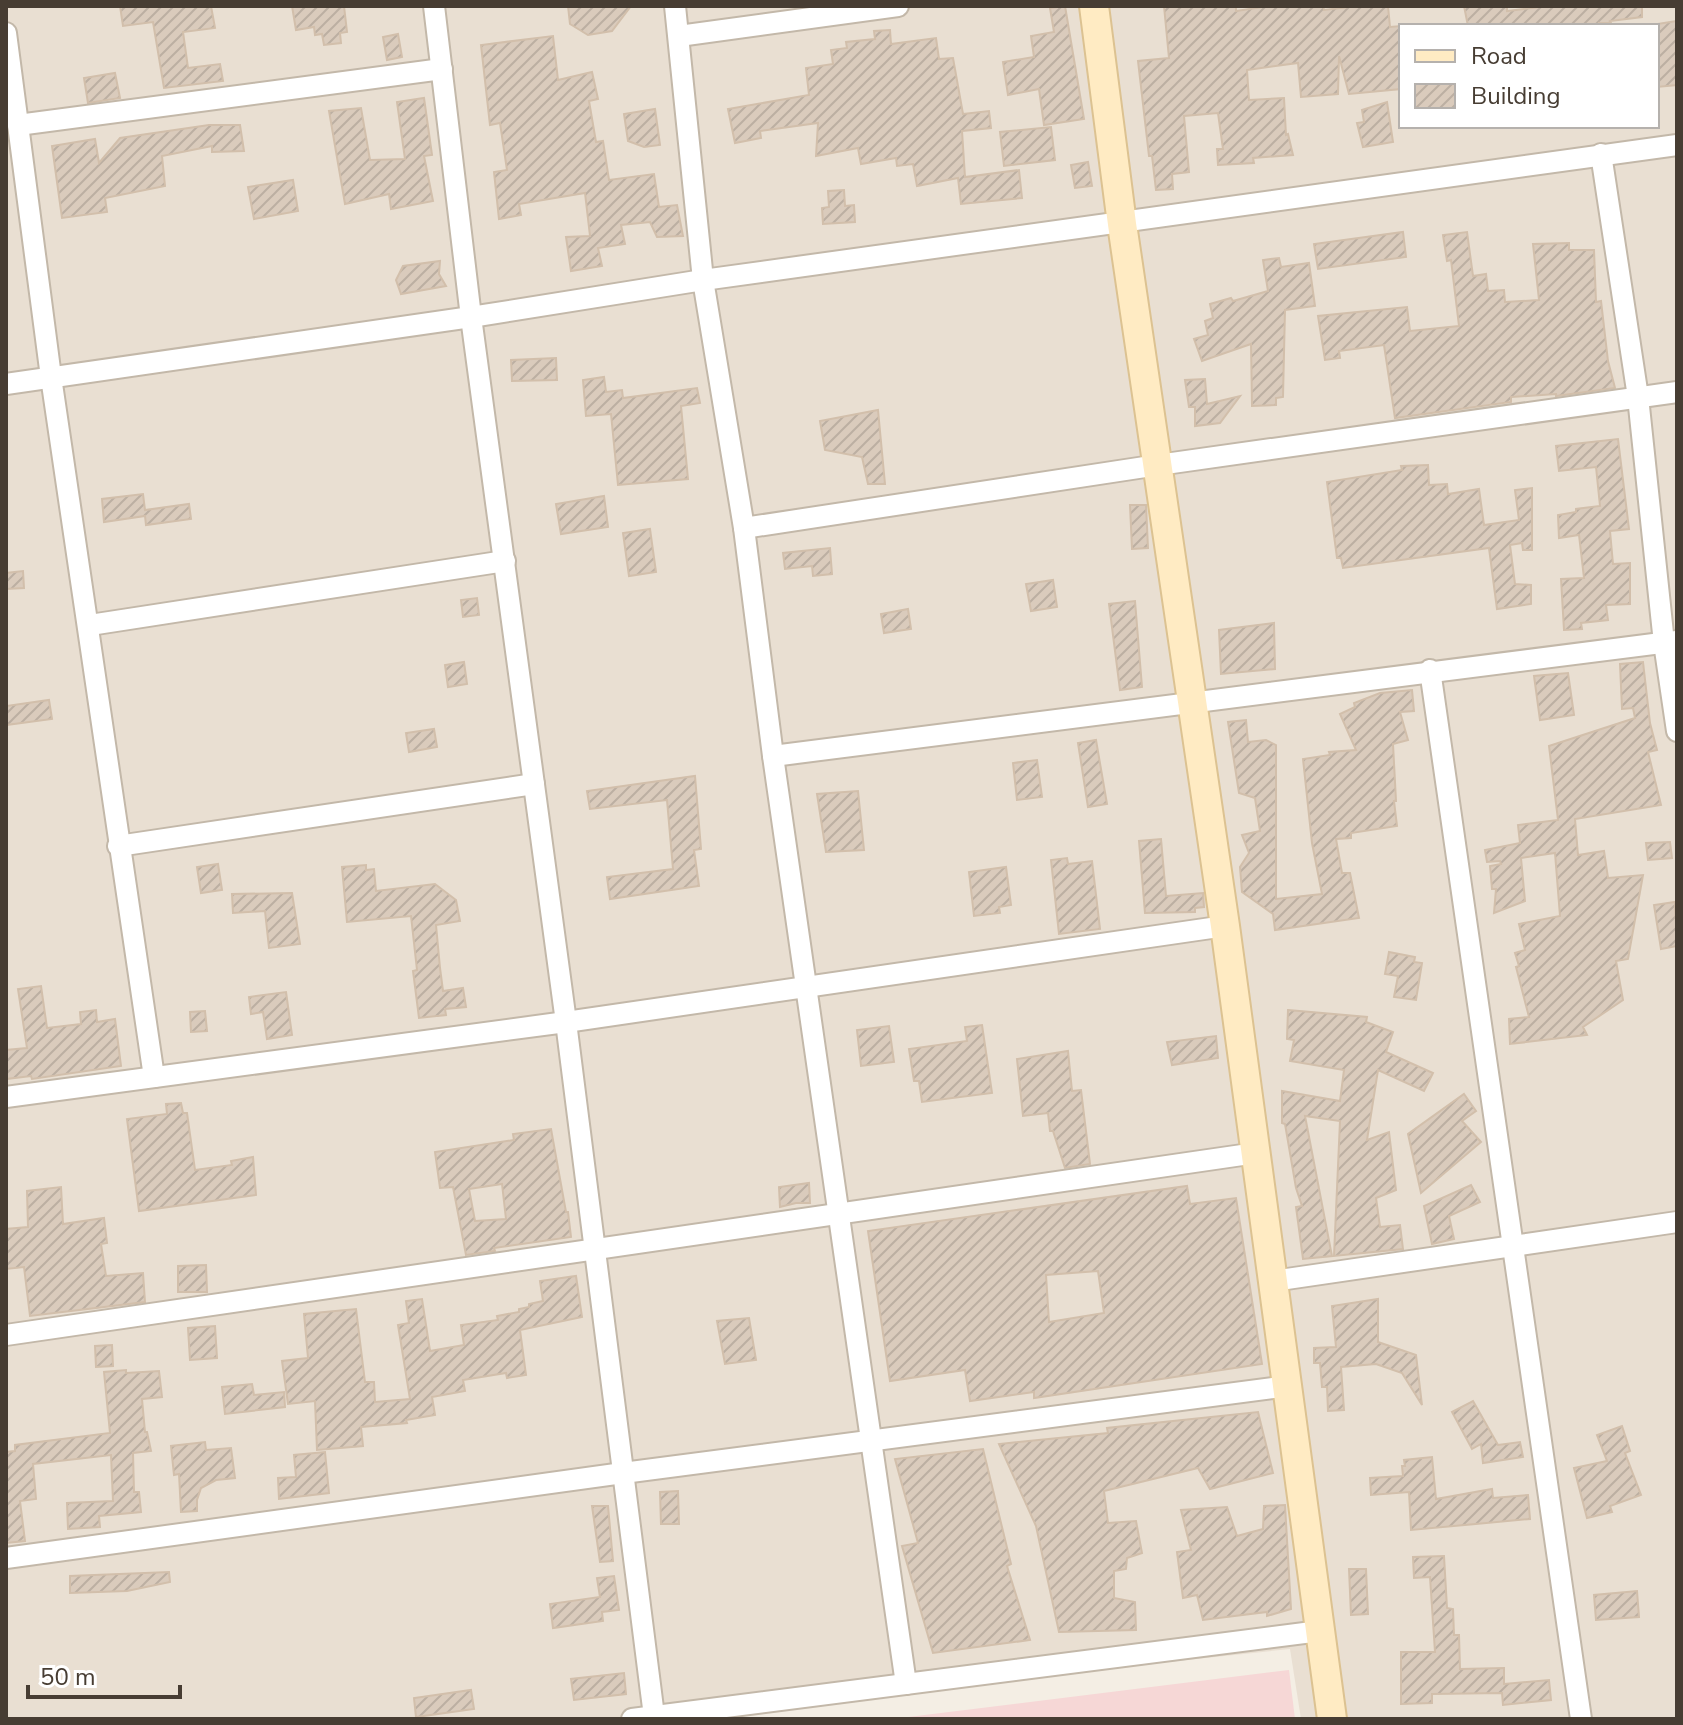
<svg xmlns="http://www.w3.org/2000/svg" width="1683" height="1725" viewBox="0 0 1683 1725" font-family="'Nunito Sans',sans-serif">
<defs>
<pattern id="building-hatch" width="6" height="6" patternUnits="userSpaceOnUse" patternTransform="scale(2)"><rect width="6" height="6" fill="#dacbbc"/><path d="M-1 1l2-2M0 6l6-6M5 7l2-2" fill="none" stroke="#bcafa2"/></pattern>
</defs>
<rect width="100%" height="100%" fill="#f4eee4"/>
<path fill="#e9dfd2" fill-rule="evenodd" d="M6 6H1677V1719H1301L1290 1649 626 1719H6ZM1401 26H1657V126H1401Z"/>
<path fill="#f6d7d6" d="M1289 1670 1295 1719H892Z"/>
<g fill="url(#building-hatch)" stroke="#d2bfab" stroke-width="2" fill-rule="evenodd">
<path d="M120 6H211L215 28 183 32 188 68 220 64 223 81 164 88 153 22 123 26Z"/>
<path d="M292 6H344L347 32 340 33 341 43 324 45 322 34 315 35 314 27 296 30Z"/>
<path d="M568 6H631L612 31 588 35 570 24Z"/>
<path d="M1065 6 1084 119 1044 125 1039 89 1008 95 1003 62 1034 57 1031 36 1054 32 1050 8Z"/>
<path d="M1164 6H1236V11L1269 6H1323L1324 10 1358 6H1388L1390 27 1401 26V89L1349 94 1339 56 1338 94 1301 97 1298 63 1247 70 1249 100 1284 98 1286 135 1288 134 1293 155 1253 158 1254 163 1218 165 1217 149H1223L1218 113 1184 116 1189 172 1172 174 1173 189 1156 190 1152 156H1149L1138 61 1169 58Z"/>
<path d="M1464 6H1507V11L1548 6H1642V17L1610 21 1611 23H1599V26H1468Z"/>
<path d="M1677 21V85L1657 87V24Z"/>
<path d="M890 30 891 44 936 38 939 59 953 58 963 114 989 111 991 128 962 131 965 177 1019 170 1022 198 961 204 958 178 917 186 913 164 897 166 896 158 861 164 858 148 816 156 818 123 760 131 761 138 735 143 728 109 809 95 806 68 833 64 831 50 847 48 846 42 875 39 874 31Z"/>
<path d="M398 34 402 57 387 60 383 37Z"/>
<path d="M553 36 558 80 592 72 598 99 589 101 596 142 603 141 609 180 654 174 659 207 677 205 683 236 657 237 650 222 621 225 625 244 598 248 602 266 571 271 566 237 590 236 585 193 519 204 521 215 499 219 494 172 507 170 500 123 490 125 481 45Z"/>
<path d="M115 73 120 98 88 103 84 78Z"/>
<path d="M424 98 432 155 424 156 433 201 391 209 389 194 345 204 329 111 361 108 370 160 405 159 397 102Z"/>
<path d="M1387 102 1393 142 1363 147 1357 123 1364 122 1362 110Z"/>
<path d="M655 109 660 145 644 147 628 141 624 114Z"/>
<path d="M209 125H240L244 151 212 152V146L162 156 165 186 105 198 107 212 62 218 52 146 95 139 99 163 120 138Z"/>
<path d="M1051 127 1055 160 1004 166 1000 132Z"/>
<path d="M1088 162 1092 186 1075 188 1071 165Z"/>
<path d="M293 180 298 211 254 219 248 187Z"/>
<path d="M844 190 845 206 854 205 855 222 823 224 822 208 829 207 828 191Z"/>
<path d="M1403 232 1406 257 1318 269 1314 244Z"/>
<path d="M1467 232 1473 276 1486 274 1488 291 1504 290 1505 302 1539 300 1533 244 1569 243V250H1594L1596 302 1601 301 1608 361 1615 388 1556 396V394L1511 397V402L1395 418 1384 345 1339 351 1340 358 1325 360 1318 316 1407 307 1410 331 1459 326 1451 260 1447 261 1443 235Z"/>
<path d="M1279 258 1281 267 1309 263 1315 306 1285 310 1283 397 1276 398V405L1252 406 1251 344 1202 361 1194 339 1208 335 1205 321 1213 318 1210 304 1231 298 1233 301 1268 291 1263 260Z"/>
<path d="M440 261 439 274 446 286 401 294 396 280 403 266Z"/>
<path d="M556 358 557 380 512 381 511 360Z"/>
<path d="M604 377 606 392 622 390 623 398 697 388 700 403 681 406 688 479 618 485 611 414 586 416 583 380Z"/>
<path d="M1205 379 1207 404 1240 396 1220 423 1195 426V407H1189L1185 380Z"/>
<path d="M878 410 885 484H868L862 457 825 450 820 421Z"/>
<path d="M1618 439 1629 529 1610 531 1613 564 1630 563V604L1606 605 1608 620 1581 623 1582 629 1564 630 1561 579 1584 578 1579 535 1559 538 1558 515 1576 512V509L1600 506 1596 467 1559 471 1556 446Z"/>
<path d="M1428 465 1429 485 1447 484 1448 494 1479 489 1484 525 1519 520 1515 490 1532 488V550H1523L1522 543 1510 545 1515 584 1531 585V604L1497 609 1489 548 1343 568 1341 558H1337L1327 482 1402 470 1401 466Z"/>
<path d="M143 494 145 510 189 504 191 519 146 525 145 516 104 522 102 499Z"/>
<path d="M604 496 608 527 561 534 556 504Z"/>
<path d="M1130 505H1146L1148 548 1132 549Z"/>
<path d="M650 529 656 572 629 576 623 533Z"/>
<path d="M830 548 832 574 813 576 812 566 785 569 783 553Z"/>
<path d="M23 571 24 588 6 589V573Z"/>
<path d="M1053 580 1057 607 1031 611 1026 584Z"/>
<path d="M477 598 479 615 463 617 461 600Z"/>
<path d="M1135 601 1142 687 1120 690 1109 604Z"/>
<path d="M908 609 911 629 884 633 881 614Z"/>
<path d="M1274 623 1275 669 1221 674 1219 630Z"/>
<path d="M464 662 467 684 448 687 445 665Z"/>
<path d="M1643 662 1650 723 1657 750 1648 752 1661 805 1575 819 1578 855 1604 851 1608 878 1643 875 1628 959 1616 961 1623 1000 1583 1027 1587 1035 1510 1044 1509 1019 1529 1017 1516 967 1519 966 1515 953 1525 950 1519 924 1560 916 1555 853 1521 858 1525 901 1494 913 1496 889H1492L1490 866 1501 864 1500 861 1487 862 1485 850 1520 843 1518 825 1558 820 1549 746 1635 718 1633 708 1622 709 1620 664Z"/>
<path d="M1568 673 1574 715 1540 720 1534 676Z"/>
<path d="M1412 690 1414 711 1400 712 1408 740 1393 744 1396 801H1394L1397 826 1351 833V838L1336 839 1342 873H1350L1359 918 1275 930 1273 914 1242 892 1240 867 1249 853 1242 835 1260 831 1255 798 1239 793 1228 722 1246 720 1248 742 1266 740 1276 745V899L1322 894 1312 843 1303 759 1330 755 1329 752 1356 750 1340 714 1355 707 1354 703 1380 693Z"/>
<path d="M49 700 52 719 6 725V706Z"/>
<path d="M434 729 437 747 409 752 406 733Z"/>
<path d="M1096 740 1107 804 1088 807 1078 743Z"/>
<path d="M1037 760 1042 797 1017 800 1013 763Z"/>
<path d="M695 776 701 849 694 850 699 886 610 899 607 877 673 869 667 800 590 809 587 791Z"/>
<path d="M858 791 864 850 826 852 817 794Z"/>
<path d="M1161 839 1166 896 1203 893 1204 907 1195 908V912L1145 913 1139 841Z"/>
<path d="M1670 842 1672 858 1648 860 1646 843Z"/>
<path d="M1067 858 1068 864 1092 861 1100 929 1059 934 1051 860Z"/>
<path d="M218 864 222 890 201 893 197 867Z"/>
<path d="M366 865V870L374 869 376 891 435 884 456 900 460 921 436 925 440 968 443 991 463 988 466 1007 445 1009 446 1015 419 1018 413 971 417 970 411 916 347 922 342 867Z"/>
<path d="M1006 867 1011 905 999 907 1000 913 974 916 969 872Z"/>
<path d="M292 893 300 944 269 948 265 911 233 913 232 894Z"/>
<path d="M1675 902 1677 946 1661 949 1654 905Z"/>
<path d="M1389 952 1415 957 1414 962 1422 963 1416 1000 1394 997 1398 976 1385 974Z"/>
<path d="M41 986 47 1028 81 1024 80 1012 96 1010 97 1022 115 1019 121 1066 32 1079 31 1076 6 1079V1050L27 1048 18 989Z"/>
<path d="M286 992 292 1035 267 1039 263 1012 251 1014 249 997Z"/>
<path d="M1288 1010 1367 1017 1366 1022 1393 1032 1386 1052 1433 1073 1424 1091 1378 1070 1367 1140 1389 1132 1396 1190 1376 1198 1380 1227 1400 1225 1403 1249 1334 1256 1340 1121 1305 1116 1332 1256 1303 1259 1296 1207 1302 1206 1296 1188 1285 1124 1282 1123V1091L1340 1101 1344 1070 1290 1061 1294 1040 1287 1039Z"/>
<path d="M205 1011 207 1031 191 1032 190 1012Z"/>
<path d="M982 1025 992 1093 922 1102 919 1081H914L909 1049 967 1041 965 1027Z"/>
<path d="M889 1026 894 1062 861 1066 857 1030Z"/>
<path d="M1216 1036 1218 1058 1172 1065 1167 1042Z"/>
<path d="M1068 1051 1072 1091 1081 1090 1090 1164 1065 1168 1053 1131H1050L1048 1113 1023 1116 1017 1059Z"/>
<path d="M1464 1094 1476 1111 1462 1121 1481 1142 1421 1193 1408 1134Z"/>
<path d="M181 1103 183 1113H187L195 1170 232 1165 231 1161 253 1157 256 1195 139 1211 127 1119 167 1114 166 1104Z"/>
<path d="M551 1129 566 1212H568L571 1237 494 1248 495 1251 466 1255 453 1187 440 1188 435 1152 514 1140 513 1134ZM502 1184 506 1219 475 1221 469 1189Z"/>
<path d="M809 1183 810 1203H796L780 1207 779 1187Z"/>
<path d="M1471 1185 1480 1202 1449 1216 1454 1239 1432 1244 1424 1206Z"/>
<path d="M1187 1186 1190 1204 1236 1198 1262 1364 1034 1398V1392L970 1401 965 1370 890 1381 868 1231ZM1098 1271 1104 1313 1049 1322 1046 1275Z"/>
<path d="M61 1187 63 1224 104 1218 107 1243 101 1244 106 1276 143 1273 145 1302 30 1316 24 1267 6 1269V1229L28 1227 27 1191Z"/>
<path d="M206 1265 207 1292H178V1266Z"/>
<path d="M576 1276 582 1317 520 1330 526 1375 507 1378 506 1373 463 1380 465 1391 432 1397 435 1415 406 1420 407 1423 361 1427 363 1446 317 1450 315 1401 288 1404 282 1361 308 1358 304 1314 356 1309 365 1382H374L375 1402 410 1399 398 1325 409 1323 406 1301 422 1299 430 1351 464 1345 461 1325 498 1320 497 1316 519 1312V1309L529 1307V1304L543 1301 540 1281Z"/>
<path d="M1378 1299V1342L1416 1355 1422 1405 1402 1373 1376 1364 1341 1367 1344 1410 1328 1411 1327 1387H1322L1320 1363H1314V1348L1336 1347 1332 1306Z"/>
<path d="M749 1318 756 1360 725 1364 717 1321Z"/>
<path d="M215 1326 217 1358 190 1360 188 1328Z"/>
<path d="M112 1345 113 1366 96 1367 95 1346Z"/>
<path d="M126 1370V1373L159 1371 162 1397 142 1399 145 1432H147L151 1451 133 1453 134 1492H139L141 1512 99 1516 100 1527 68 1529 67 1503 113 1501 111 1455 33 1464 36 1499 20 1501 25 1541 6 1543V1452L15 1451V1445L110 1433 104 1372Z"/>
<path d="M252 1384 254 1395 284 1392 285 1407 225 1414 222 1387Z"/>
<path d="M1473 1401 1498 1445 1520 1442 1523 1457 1483 1463 1481 1444 1472 1449 1452 1412Z"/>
<path d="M1258 1412 1273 1473 1210 1489 1198 1468 1104 1491 1108 1523 1136 1521 1142 1553 1127 1558 1126 1569 1114 1571V1598L1135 1602 1136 1630 1059 1632 1036 1526 999 1444 1108 1433 1107 1428Z"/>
<path d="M1622 1426 1630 1451 1625 1453 1641 1495 1610 1506 1612 1512 1587 1518 1574 1468 1607 1461 1597 1435Z"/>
<path d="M205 1442 206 1450 231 1448 235 1478 216 1480 201 1488 197 1500V1511L181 1512 179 1474 174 1475 171 1446Z"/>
<path d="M983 1449 1011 1564 1007 1566 1030 1640 933 1653 902 1546 918 1543 895 1459Z"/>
<path d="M325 1452 329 1493 279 1499 278 1478 296 1477 294 1455Z"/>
<path d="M1432 1457 1436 1499 1492 1489 1493 1498 1528 1495 1530 1519 1411 1530 1409 1492 1371 1495 1370 1478 1403 1476 1402 1466H1405L1404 1460Z"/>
<path d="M678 1491 679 1524H661L660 1492Z"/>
<path d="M1285 1505 1291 1609 1267 1616V1612L1203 1620 1197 1595 1183 1598 1177 1552 1191 1550 1181 1510 1227 1507 1237 1536 1263 1529 1264 1506Z"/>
<path d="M592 1506H608L613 1561 600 1562Z"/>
<path d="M1444 1556 1447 1608 1453 1609 1454 1635H1459L1460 1669 1504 1668V1684L1549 1680 1551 1700 1503 1705 1502 1693 1432 1694V1703L1401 1704V1652H1435L1430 1577 1414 1578 1413 1557Z"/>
<path d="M1349 1569H1366L1368 1614 1351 1615Z"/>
<path d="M169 1572 170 1582 127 1591 70 1593V1576Z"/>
<path d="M614 1576 619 1610 602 1612 603 1621 553 1628 550 1604 600 1597 597 1578Z"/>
<path d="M1637 1591 1639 1617 1596 1620 1594 1595Z"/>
<path d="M624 1673 626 1694 574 1700 571 1679Z"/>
<path d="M471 1690 474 1709 416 1717 414 1698Z"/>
</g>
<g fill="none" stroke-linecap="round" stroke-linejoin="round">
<g stroke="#c3b8a9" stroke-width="24">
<g id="street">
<path d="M434 6 471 317 566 1022 654 1716"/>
<path d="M675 6 703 280 744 528 773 756 906 1684"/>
<path d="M6 33 51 377 154 1077"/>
<path d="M679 36 898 6"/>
<path d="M18 125 442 69"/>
<path d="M1601 154 1638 397 1664 643 1677 731"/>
<path d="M6 384 471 317 703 280 1677 145"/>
<path d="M744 528 1158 465 1677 392"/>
<path d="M90 625 505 561"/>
<path d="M1430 670 1581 1719"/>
<path d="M773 756 1677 641"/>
<path d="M118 846 534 784"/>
<path d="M6 1097 566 1022 1225 926"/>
<path d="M1273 1281 1677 1222"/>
<path d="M6 1335 1256 1153"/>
<path d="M6 1558 623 1473 1288 1386"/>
<path d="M632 1719 1320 1631"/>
</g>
</g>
<g stroke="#dcc291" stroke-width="32">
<path id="secondary" d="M1094 6 1122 224 1225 926 1332 1719"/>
</g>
<use href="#street" stroke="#fff" stroke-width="20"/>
<use href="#secondary" stroke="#ffebc3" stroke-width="28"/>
</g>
<rect width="1683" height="1725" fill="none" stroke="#473d33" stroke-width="16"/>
<rect x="1399" y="24" width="260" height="104" fill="#ffffff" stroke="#b5b1ad" stroke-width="2"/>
<rect x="1415" y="50" width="40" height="12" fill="#ffebc3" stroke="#b5b1ad" stroke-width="2"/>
<text x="1471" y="64" font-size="24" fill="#473d33">Road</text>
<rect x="1415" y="84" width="40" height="24" fill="url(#building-hatch)" stroke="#b5b1ad" stroke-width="2"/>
<text x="1471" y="104" font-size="24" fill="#473d33">Building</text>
<path d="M28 1685v12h152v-12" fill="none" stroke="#473d33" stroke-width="4"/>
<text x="40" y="1685" font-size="24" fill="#473d33" stroke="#ffffff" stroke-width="6" paint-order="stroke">50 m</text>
</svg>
